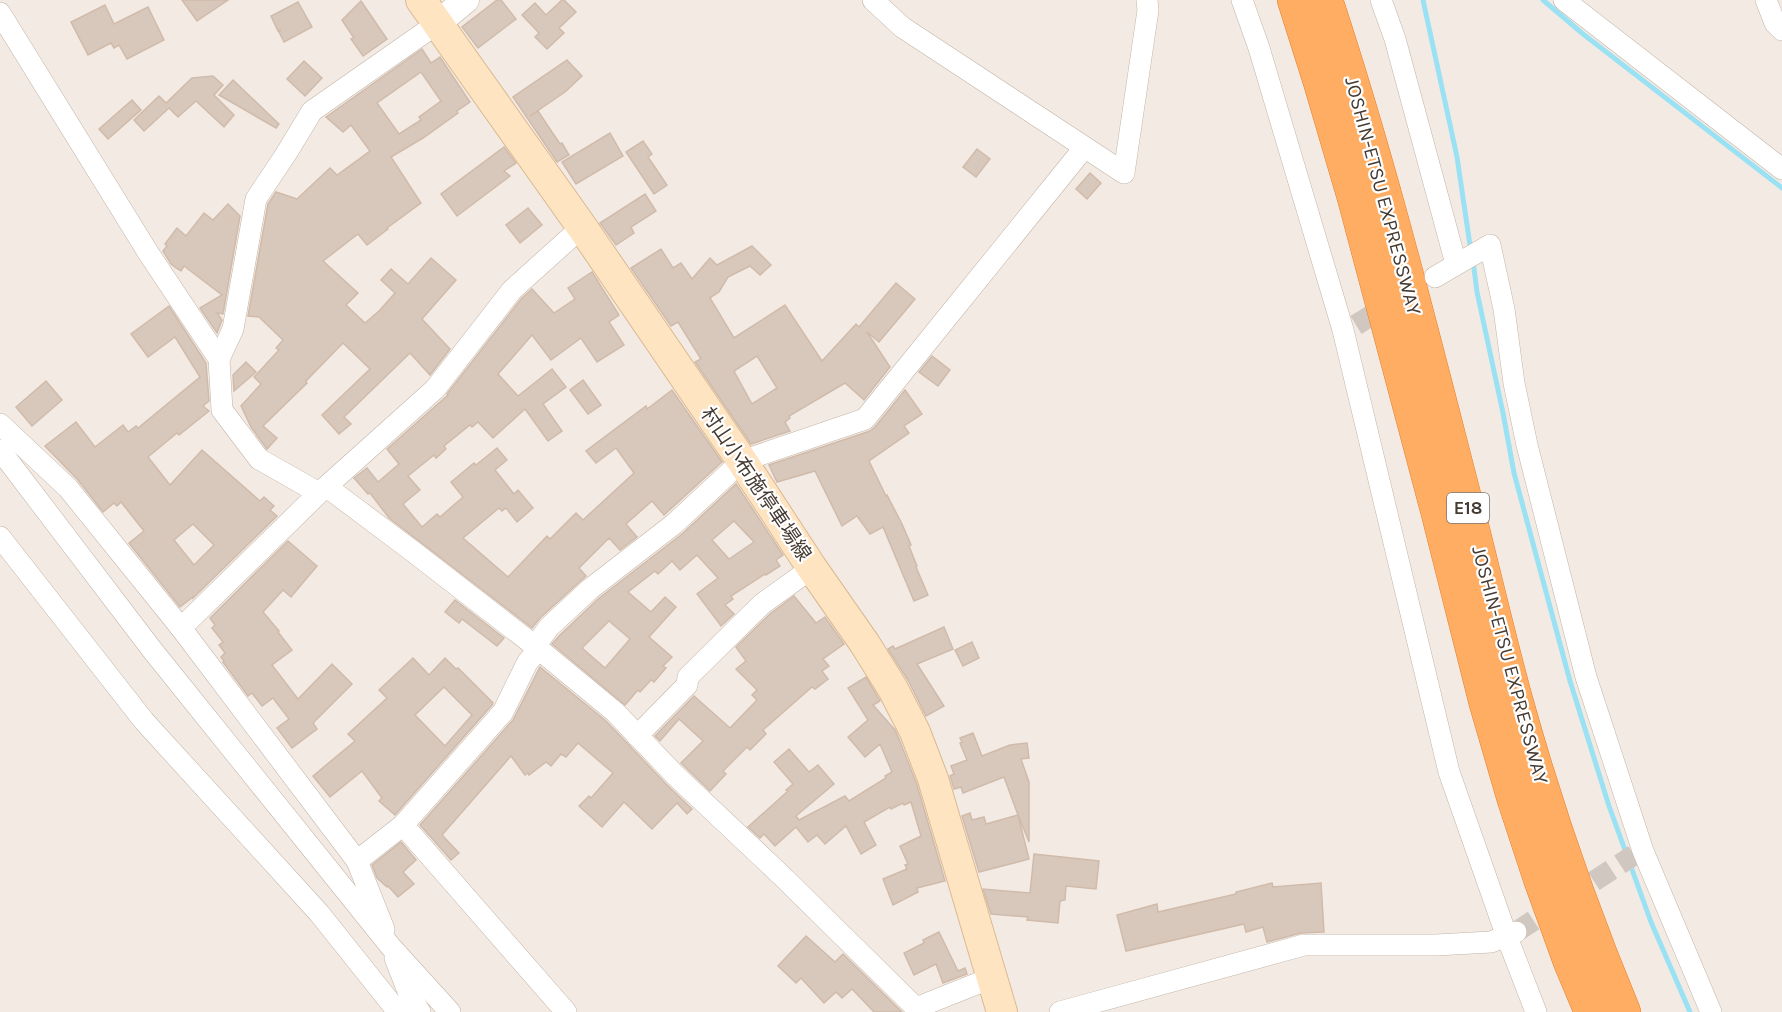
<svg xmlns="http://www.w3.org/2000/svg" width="1782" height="1012" viewBox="0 0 1782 1012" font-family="Karla,'Noto Sans JP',sans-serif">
<rect width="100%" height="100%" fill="#f3ebe3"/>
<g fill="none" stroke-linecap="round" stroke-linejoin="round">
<g stroke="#9be1f4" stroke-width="5">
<path d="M1423 0 1457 157 1471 252"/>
<path d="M1543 0 1583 34 1782 188"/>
<path d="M1473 261 1477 292 1503 413 1514 473 1570 681 1609 806 1651 922 1690 1012"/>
</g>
</g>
<g fill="#d8c7bb" stroke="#d0bbab" stroke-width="1.5" fill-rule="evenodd">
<path d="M182 0H228L197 21Z"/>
<path d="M497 0H501L516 19 478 48 462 27Z"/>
<path d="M562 0H564L576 12 559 28 564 33 547 49 535 37 539 33 522 15 535 3 546 15Z"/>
<path d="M361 1 387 39 363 56 351 39 354 38 342 20Z"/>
<path d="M298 2 312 27 284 42 279 32 281 30 278 31 271 16Z"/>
<path d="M105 5 114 24 148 7 164 40 127 59 119 45 114 48 111 43 88 55 71 22Z"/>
<path d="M422 49 431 63 440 57 470 102 457 111 458 113 423 138 391 157 421 203 387 228 388 229 367 245 358 234 323 261 358 293 346 305 365 323 379 311 395 293 381 280 391 269 408 284 431 258 456 280 422 319 450 349 430 375 410 353 344 417 351 424 339 434 322 415 370 369 343 343 306 381 307 383 263 426 277 438 267 449 251 427 241 406 261 384 254 377 279 350 276 348 283 340 259 317 248 316 268 204 276 192 297 199 330 168 337 175 370 151 351 125 343 132 326 117ZM421 72 441 101 419 117 421 120 399 134 377 103Z"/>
<path d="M567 60 582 76 565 92 530 116 538 111 560 144 562 143 569 155 557 162 513 97Z"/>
<path d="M304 61 322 78 305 96 287 79Z"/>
<path d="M213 76 223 85 214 95 234 115 224 127 196 101 178 117 169 108 144 131 134 120 159 96 166 103 192 78Z"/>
<path d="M233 80 279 124 276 128 219 95Z"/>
<path d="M132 100 141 110 108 139 99 129Z"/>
<path d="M610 133 623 156 576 184 562 162Z"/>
<path d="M643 141 652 154 648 157 667 185 654 194 626 152Z"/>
<path d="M504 147 516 163 504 171 510 176 457 216 441 194Z"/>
<path d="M977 149 990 159 976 177 963 167Z"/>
<path d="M1090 173 1101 183 1087 199 1076 189Z"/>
<path d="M645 194 656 211 631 227 634 233 616 245 600 223Z"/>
<path d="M228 204 240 216 223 314 217 313 222 320 217 333 200 308 222 295 184 266 181 271 176 268 171 264 163 251 167 246 165 244 177 228 186 236 204 213 213 220Z"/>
<path d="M528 208 542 225 520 243 506 225Z"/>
<path d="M752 246 771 265 760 275 750 266 728 277 719 292 710 298 734 338 785 305 822 361 856 324 859 327 896 283 915 299 879 342 867 332 890 367 864 400 845 383 789 416 790 418 785 422 790 431 751 444 695 362 701 359 678 322 671 326 631 268 661 249 673 268 681 263 692 279 710 258 717 265ZM757 356 777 388 752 404 734 371Z"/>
<path d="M592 272 619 315 609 322 624 345 597 362 581 338 551 360 532 335 498 374 518 396 552 369 566 387 543 404 562 431 548 441 525 409 493 438 478 422 472 427 470 425 444 446 446 449 436 458 434 455 408 476 420 490 403 504 422 527 437 514 440 517 463 497 451 482 474 463 476 465 497 448 507 460 495 470 514 494 518 490 533 508 517 522 506 508 502 511 499 508 463 538 508 577 547 536 550 539 576 513 583 520 634 473 616 448 596 463 586 451 646 406 647 409 672 390 722 462 664 515 652 501 626 524 637 537 620 550 609 538 579 568 586 576 540 618 532 628 389 518 370 493 368 494 354 478 367 468 378 482 399 464 387 449 448 395 447 394 521 299 532 289 554 313 575 299 568 288Z"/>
<path d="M169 306 206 363 209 401 203 406 209 411 179 435 177 433 148 457 170 485 202 450 260 501 264 497 274 506 270 510 277 516 193 598V597L180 607 129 543 144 531 121 502 117 506 114 503 103 512 78 480 45 446 76 422 95 447 123 425 128 432 136 426 138 428 200 377 175 337 148 357 131 334ZM193 524 214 545 194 565 174 540Z"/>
<path d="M932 356 950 370 938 386 919 372Z"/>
<path d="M246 362 256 372 234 391 233 375Z"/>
<path d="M583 380 601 405 588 414 570 390Z"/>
<path d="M46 381 62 400 32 426 16 407Z"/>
<path d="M905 390 922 414 904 426 909 433 869 461 886 496 887 495 902 524 911 545 909 546 917 566 916 567 928 595 914 601 883 527 870 534 857 516 842 526 815 471 777 482 769 465 870 431 875 427Z"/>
<path d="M736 484 783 555 776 560 780 566 766 575 765 574 731 596 733 599 725 605 734 614 721 626 697 594 718 578 697 555 680 570 672 561 658 574 655 571 628 592 651 612 665 597 676 607 649 637 672 657 663 666 666 668 654 682 651 680 640 692 638 690 625 705 552 644 559 636 598 599 682 534ZM734 521 754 542 729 559 712 540ZM609 621 630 639 605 668 582 648Z"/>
<path d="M288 541 317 566 291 597 283 590 263 612 279 631 278 632 292 650 272 665 298 699 332 664 352 684 313 723 317 729 292 748 277 728 289 719 273 698 262 706 252 693 248 696 223 662 224 661 221 657 225 653 219 645 223 642 212 628 215 625 210 618Z"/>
<path d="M794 596 816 623 825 617 844 644 823 659 829 666 822 671 828 679 815 689 812 687 763 730 766 734 750 750 747 747 723 771 726 774 710 791 681 763 703 741 679 719 660 741 655 736 694 696 730 728 757 700 752 695 757 690 736 669 746 661 736 647 770 614Z"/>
<path d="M455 600 504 638 497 646 462 619 459 623 445 612Z"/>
<path d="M944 627 953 649 917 664 944 706 926 716 908 680 888 649 893 646 895 649Z"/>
<path d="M972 642 979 658 963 666 955 650Z"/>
<path d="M413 658 429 675 445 658 456 669 458 668 493 703 492 705 395 815 379 801 382 798 362 771 330 797 313 776 355 741 348 734 387 698 379 690ZM444 687 472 715 445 746 415 715Z"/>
<path d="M540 667 606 721 666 784 692 809 687 814 677 803 652 829 624 802 602 827 579 806 589 796 591 798 613 773 578 743 566 757 561 754 551 766 546 762 529 775 528 773 525 775 511 756 442 835 459 853 451 860 420 825 513 720Z"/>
<path d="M866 677 880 701 873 705 895 730 899 739 917 785 945 881 917 888 918 892 893 905 883 879 907 869 905 865 908 864 900 846 921 836 911 802 904 805 903 803 891 809 890 807 864 822 876 845 861 854 846 826 825 844 817 835 808 842 796 827 775 846 764 834 760 838 748 827 788 791 786 790 793 784 774 762 789 749 809 772 818 765 834 784 796 816 799 820 845 796 849 801 886 778 885 776 892 772 880 744 865 757 848 737 868 720 848 688Z"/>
<path d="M973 733 982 756 1010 745 1027 743 1029 758 1021 759 1029 782V842L1018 815 1029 859 979 872 962 816 970 813 972 820 984 817 986 824 1018 815 1004 777 963 793 961 787 954 789 950 776 954 774 951 766 967 760 960 743 962 742 960 738Z"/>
<path d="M401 842 416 860 403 872 414 884 398 897 388 886 387 887 377 878 372 865Z"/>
<path d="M1034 854 1099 861 1096 889 1066 886 1065 900 1060 901 1058 923 1027 920 1028 917 991 914 983 889 1030 893Z"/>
<path d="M1272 883 1273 887 1321 883 1324 932 1301 933 1267 942 1263 927 1246 932 1244 924 1126 951 1117 915 1157 904 1158 912 1236 894V892Z"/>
<path d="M939 932 958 971 965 968 967 974 943 983 936 964 914 975 904 953 924 943 923 940Z"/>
<path d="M806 936 835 962 843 954 902 1012H874L852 989 842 998 836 992 824 1003 801 978 796 983 778 966Z"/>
</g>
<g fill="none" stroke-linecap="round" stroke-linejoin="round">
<g stroke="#d0c8c0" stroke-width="21" stroke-dasharray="21 10" stroke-linecap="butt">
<path d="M1356 325 1393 302"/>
<path d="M1516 932 1634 855"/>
</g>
<g stroke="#c2b4a8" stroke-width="22">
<g id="minor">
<path d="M873 0 902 27 1124 173 1148 10 1147 0"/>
<path d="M1242 0 1259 48 1343 330 1449 772 1507 937 1536 1012"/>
<path d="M1381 0 1395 39 1456 264"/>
<path d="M1564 0 1782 169"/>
<path d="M1766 0 1775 23 1782 30"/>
<path d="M0 13 149 254 219 359 222 410 259 459 319 493 435 389 512 290 582 227"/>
<path d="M1435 277 1490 245 1504 309 1514 383 1527 445 1586 677 1643 851 1711 1012"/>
<path d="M219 359 233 329 256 199 286 154 312 111 438 23"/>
<path d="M0 424 68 488 181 628 357 861"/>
<path d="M0 450 153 651 391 947 450 1012"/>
<path d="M327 487 415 553 535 646 615 712 675 775 781 875 916 1008 991 978"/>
<path d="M0 537 144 721 319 913 398 1012"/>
<path d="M181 628 319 493"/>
<path d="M535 646 549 627 590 589 674 524 742 461 865 419 1084 148"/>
<path d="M637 736 687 685 688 677 762 604 812 568"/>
<path d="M403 825 566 1012"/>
<path d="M384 929 357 861 403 825 503 712 527 663 538 649"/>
<path d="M395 958 409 994 420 1012"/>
<path d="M1060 1012 1304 945H1436L1491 942 1516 932"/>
</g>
</g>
<g stroke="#c2b4a8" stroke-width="27">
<path id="tertiary" d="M438 23 466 0"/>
</g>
<g stroke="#d9b992" stroke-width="32">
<path id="secondary" d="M421 0 582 227 742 461 812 568 865 644 893 689 915 732 933 779 1002 1012"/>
</g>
<g stroke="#e67d2a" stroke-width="34">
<g id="motorway">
<path d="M1294 0 1320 82 1354 198 1437 510 1486 704 1514 800 1540 879 1570 962 1591 1012"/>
<path d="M1326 0C1381 166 1423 336 1467 506 1483 569 1498 633 1515 696 1545 804 1581 909 1624 1012"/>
</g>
</g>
<use href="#minor" stroke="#fff" stroke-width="21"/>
<use href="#tertiary" stroke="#fff" stroke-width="26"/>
<use href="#secondary" stroke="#ffe4c1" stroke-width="30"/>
<use href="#motorway" stroke="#ffad62" stroke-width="33"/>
</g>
<g text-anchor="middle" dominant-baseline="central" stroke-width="4.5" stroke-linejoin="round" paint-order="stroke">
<rect fill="#fff" stroke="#7d7670" stroke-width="1.5" x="1447" y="493" width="42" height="30" rx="4.5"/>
<g font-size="18" font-weight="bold" fill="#453b33">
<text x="1468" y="508">E18</text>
</g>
<g font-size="20" fill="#453b33" stroke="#fff">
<text transform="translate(1383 196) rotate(75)">JOSHIN-ETSU EXPRESSWAY</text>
<text transform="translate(756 484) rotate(56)">村山小布施停車場線</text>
<text transform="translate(1510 665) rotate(75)">JOSHIN-ETSU EXPRESSWAY</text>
</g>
</g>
</svg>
